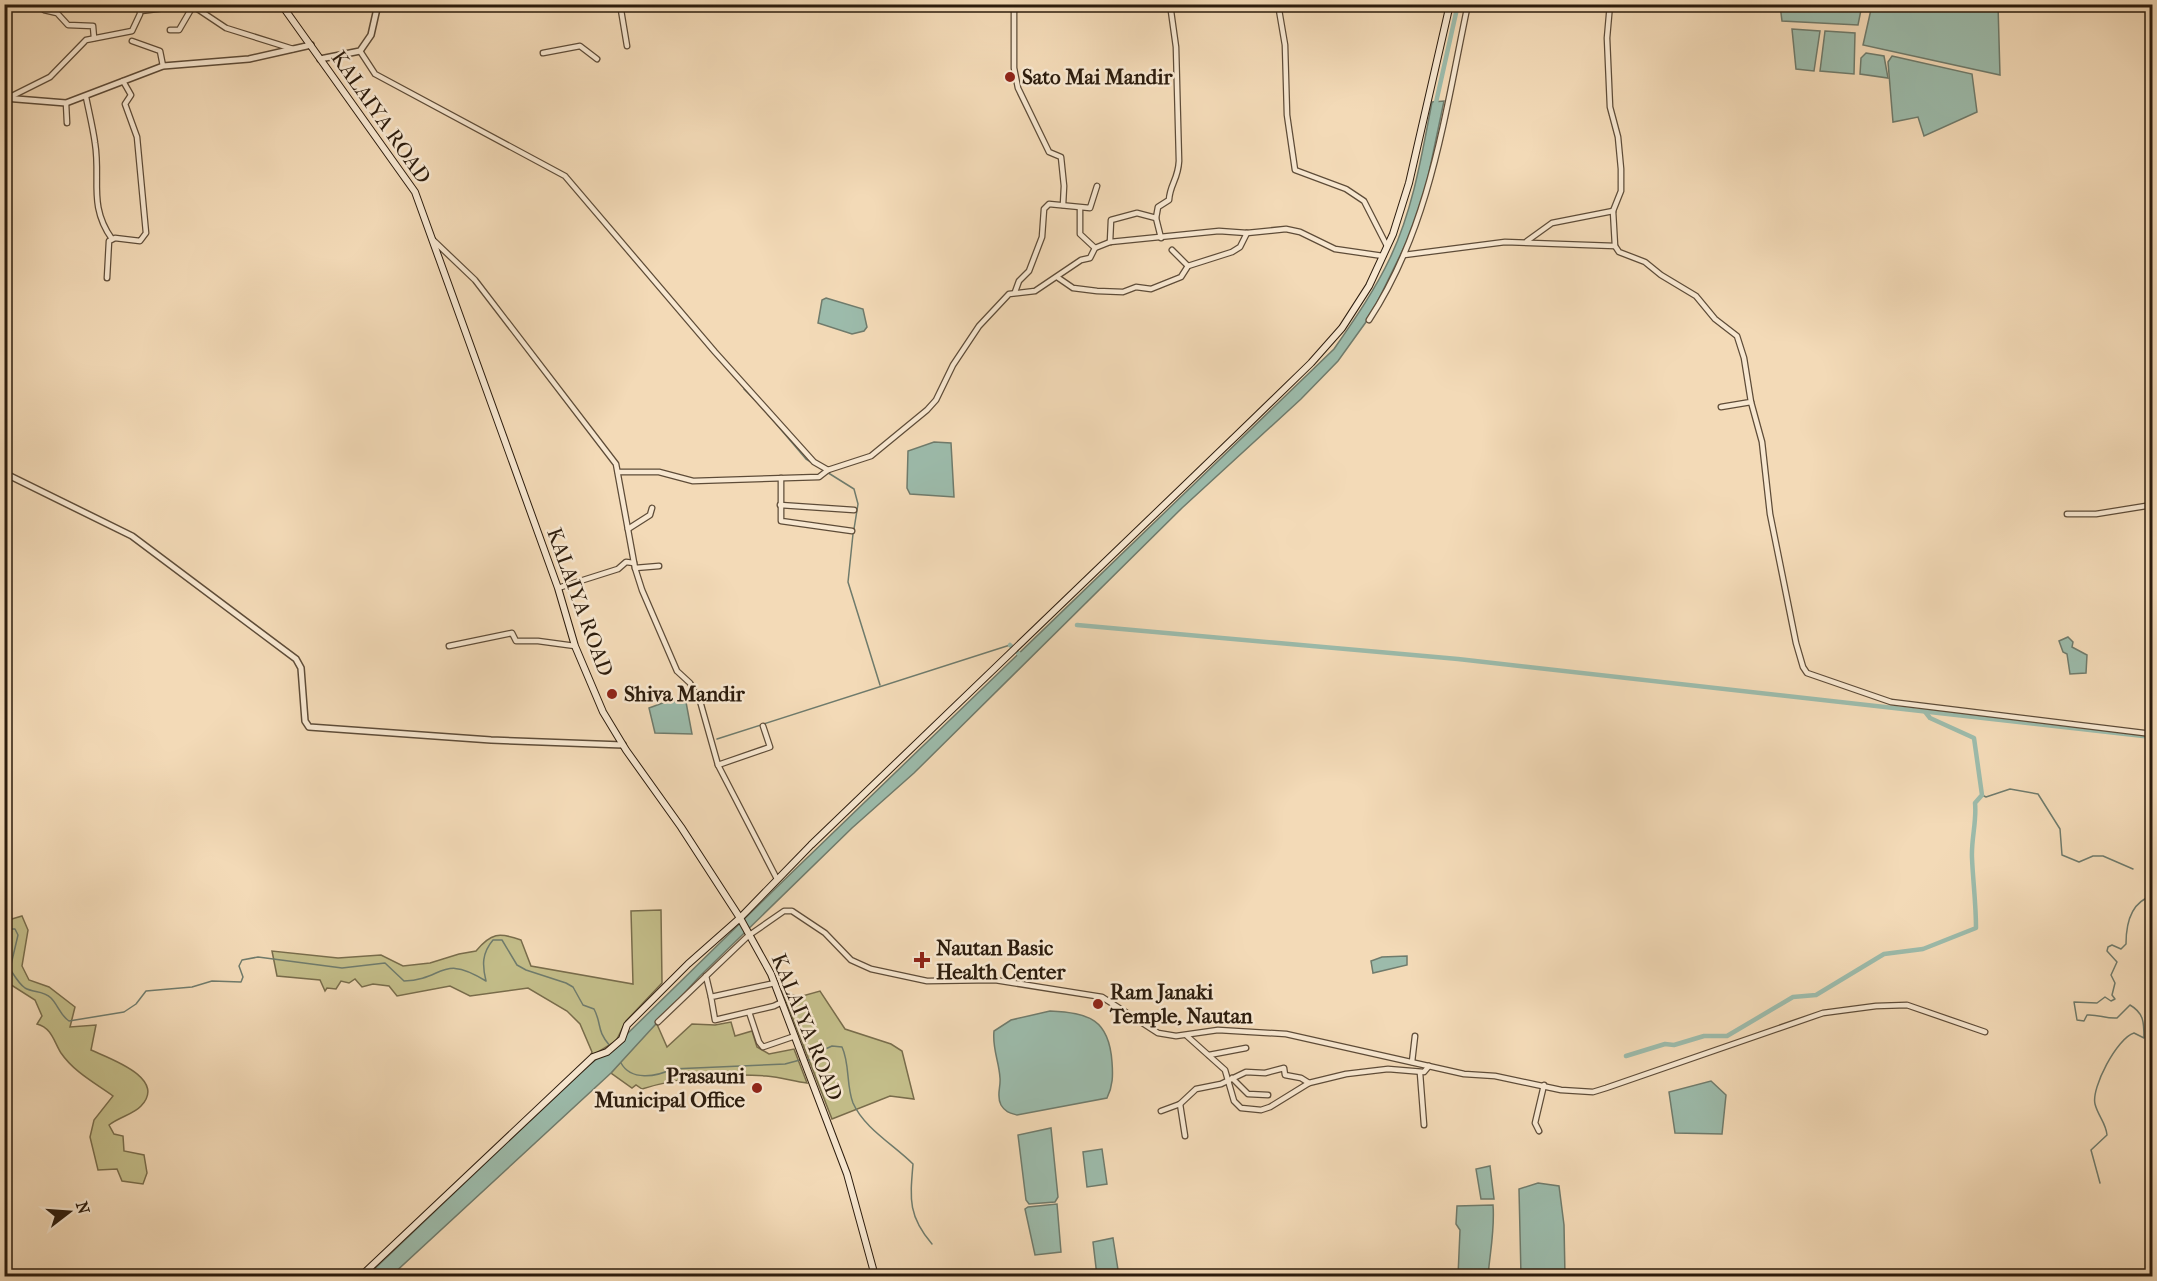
<svg xmlns="http://www.w3.org/2000/svg" width="2157" height="1281" viewBox="0 0 2157 1281" font-family="'IM FELL French Canon',serif">
<rect width="100%" height="100%" fill="#f3dab7"/>
<filter id="stains"><feTurbulence type="fractalNoise" baseFrequency=".00333" numOctaves="4"/><feColorMatrix values="0 0 0 0 .2 0 0 0 0 .09 0 0 0 0 .02 0 0 0 .5 -.17"/></filter>
<radialGradient id="worn" r=".72"><stop offset=".6" stop-color="#630" stop-opacity="0"/><stop offset="1" stop-color="#630" stop-opacity=".3"/></radialGradient>
<g fill="#c3bd89" stroke="#786c4b" stroke-width="1.5">
<path d="M661 910 662 983 626 1021 616 1041 590 1057 592 1052 580 1024 567 1011 528 988 470 996 450 986 397 996 389 986 373 984 362 987 355 979 349 983 341 981 336 989 327 988 325 991 320 980 277 976 272 951 338 958 381 955 403 966 430 963 459 954 476 951C491 933 499 932 521 940L531 966 633 984 631 911Z"/>
<path d="M22 916 28 930 22 966 29 980 49 987 75 1007 70 1027 96 1025 91 1050C108 1058 168 1078 141 1106 134 1114 119 1117 109 1125L114 1134 123 1136 124 1151 144 1155 147 1173 143 1184 122 1181 117 1169 98 1170 90 1137 94 1120 113 1096C95 1083 74 1072 61 1053 54 1042 52 1028 37 1024L42 1016 35 1000 5 981V921Z"/>
<path d="M782 991 799 997 820 991 845 1029 891 1044 902 1051 914 1099 890 1096 832 1119Z"/>
<path d="M656 1022 667 1047 692 1024 715 1025 731 1022 735 1036 752 1031 757 1047 769 1054 794 1049 807 1083C793 1081 780 1077 766 1076 726 1073 680 1077 642 1089L636 1085 632 1088 611 1073Z"/>
</g>
<g fill="#9cbbab" stroke="#6f7b6c" stroke-width="1.5">
<path d="M1780 5V4L1862 5 1858 25 1782 21Z"/>
<path d="M1872 5H1998L2000 75 1863 45Z"/>
<path d="M1792 29 1820 31 1814 71 1796 69Z"/>
<path d="M1825 31 1855 33 1854 74 1820 71Z"/>
<path d="M1866 53 1884 56 1888 78 1860 74 1861 58Z"/>
<path d="M1892 56 1972 74 1977 112 1924 136 1918 117 1893 122 1888 62Z"/>
<path d="M1444 101 1427 182 1413 229 1371 315 1338 361 1301 399 1182 508 914 773 852 828 699 977 611 1073 391 1276H367L581 1072 627 1034 779 885 1334 349C1354 320 1375 290 1390 258 1413 210 1422 154 1432 102Z"/>
<path d="M826 298 863 309 867 327 864 331 852 334 818 323 822 300Z"/>
<path d="M934 442 951 443 954 497 910 494 907 488 908 451Z"/>
<path d="M2068 637 2073 642 2072 647 2087 655 2086 673 2070 674 2067 654 2063 652 2059 641Z"/>
<path d="M668 701 686 702 692 734 655 733 649 708Z"/>
<path d="M1407 956V965L1373 973 1371 961 1382 957Z"/>
<path d="M1050 1011C1089 1013 1109 1019 1112 1062 1113 1075 1113 1086 1107 1098L1017 1115C1010 1113 1005 1112 1001 1105 996 1096 1001 1087 1000 1078 999 1061 992 1048 994 1031L1011 1020Z"/>
<path d="M1711 1081 1726 1095 1722 1134 1675 1133 1669 1092Z"/>
<path d="M1051 1128 1058 1197 1055 1202 1029 1204 1026 1200 1018 1135Z"/>
<path d="M1102 1149 1107 1184 1087 1187 1083 1152Z"/>
<path d="M1490 1166 1494 1199H1481L1476 1169Z"/>
<path d="M1538 1183 1559 1186 1564 1225 1565 1276H1521L1519 1189Z"/>
<path d="M1057 1204 1061 1252 1035 1255 1025 1209 1028 1207Z"/>
<path d="M1493 1205C1495 1229 1490 1252 1488 1276H1458L1460 1230 1456 1224 1457 1206Z"/>
<path d="M1113 1238 1119 1276H1097L1093 1242Z"/>
</g>
<g fill="none" stroke-linecap="round" stroke-linejoin="round">
<g stroke="#6f7b6c" stroke-width="1.5">
<path d="M744 389 756 401"/>
<path d="M766 412 806 459 854 489 858 504 854 529"/>
<path d="M853 534 848 582 880 685"/>
<path d="M717 739 1010 645"/>
<path d="M1982 795 1986 797 2010 789 2038 794 2060 829 2062 855 2079 862 2093 856H2103L2133 869"/>
<path d="M4 929H15L18 935 10 969C14 975 19 984 25 988 33 993 43 990 51 998 58 1005 60 1015 69 1021L124 1012 136 1004 146 991 192 987 212 981 241 982 243 977 239 966 242 960 258 957 342 968 385 963 404 981C444 980 441 953 486 981 482 965 482 953 493 940H502L517 965 526 970 566 983 573 987 583 1005 594 1009C602 1024 596 1030 610 1046"/>
<path d="M805 1060H822L821 1051 832 1046 842 1047C850 1064 846 1085 853 1103 864 1128 894 1145 913 1164 910 1199 908 1216 932 1244"/>
<path d="M621 1063C631 1081 656 1077 672 1069L785 1064 800 1060"/>
<path d="M2100 1183 2091 1150 2107 1135C2106 1123 2098 1116 2095 1104 2091 1088 2117 1038 2134 1033L2144 1038C2144 1023 2144 1013 2130 1005L2117 1018C2106 1019 2098 1014 2087 1015L2084 1021 2077 1020 2074 1002 2097 1003 2105 997 2111 1001 2115 999 2112 995 2115 983 2111 975 2117 962 2107 951 2108 947 2112 945 2121 949 2126 944C2126 923 2131 902 2152 896"/>
</g>
<g stroke="#9cbbab" stroke-width="4.5">
<path d="M1435 107 1458 4"/>
<path d="M1077 625 1458 659 2152 737"/>
<path d="M1010 645 1021 656"/>
<path d="M1626 1056 1665 1044 1674 1045 1704 1036H1727L1793 997 1816 995 1884 954 1923 949 1976 928C1976 904 1973 881 1972 858 1971 839 1977 821 1975 803L1982 795 1974 738 1930 718 1923 709"/>
</g>
<g stroke="#5e4c38" stroke-width="7">
<g id="minor">
<path d="M42 4 44 10 57 13 68 25 93 26 94 38"/>
<path d="M190 4 226 28 293 49"/>
<path d="M620 4 627 46"/>
<path d="M1014 4V68L1018 88 1049 152 1061 157 1064 186 1063 205"/>
<path d="M1278 4 1285 45 1287 115 1295 170 1346 189 1364 201 1387 246"/>
<path d="M1610 4 1607 38 1610 107 1618 137 1621 169V191L1613 211 1615 246 1619 252 1645 262 1661 275 1696 296 1715 319 1737 336 1744 358 1751 402 1721 407"/>
<path d="M141 11 165 8 170 4"/>
<path d="M170 30H179L193 6"/>
<path d="M132 41 160 51 163 66"/>
<path d="M360 51 375 74 565 176 715 352 814 462 828 470 871 456 927 410 936 400 953 365 979 326 1009 294 1035 291 1081 260 1090 258 1095 248 1110 242 1219 231 1247 233 1286 229 1300 232 1335 249 1383 256"/>
<path d="M543 53 580 46 597 59"/>
<path d="M86 97C89 112 93 128 95 143 101 180 88 205 112 239"/>
<path d="M8 98 50 77 86 40 132 31 140 14V4"/>
<path d="M66 103 67 123"/>
<path d="M1080 208V234L1095 248"/>
<path d="M1156 218 1158 207 1169 200C1170 184 1178 180 1179 161L1176 47 1170 4"/>
<path d="M432 239 475 280 616 464 635 568 642 590 677 671 690 683 700 701 718 765 777 879"/>
<path d="M1527 241 1552 223 1613 211"/>
<path d="M1110 242 1111 220 1137 213 1156 218 1161 238"/>
<path d="M1172 250 1188 266"/>
<path d="M1404 255 1505 242 1615 246"/>
<path d="M1057 277 1073 288 1097 291 1123 292 1136 287 1151 289 1181 277 1188 266 1232 252 1240 247 1247 233"/>
<path d="M107 278 109 241 115 238 140 241 146 233 137 137 125 104 131 95 123 81"/>
<path d="M1015 292 1019 281 1029 271 1042 237 1044 209 1049 204 1090 208 1097 186"/>
<path d="M1369 320C1431 226 1445 112 1468 4"/>
<path d="M1751 402 1762 442 1770 514 1796 643 1803 667 1807 673 1891 702 2152 734"/>
<path d="M618 472H659L693 481 819 477 828 470"/>
<path d="M781 478V521L852 531"/>
<path d="M780 505 854 510"/>
<path d="M2067 514H2096L2152 505"/>
<path d="M628 529 650 515 652 508"/>
<path d="M635 568 659 566"/>
<path d="M558 588 618 569 626 562 634 563"/>
<path d="M449 646 512 633 516 641H538L575 646"/>
<path d="M718 765 770 747 763 726"/>
<path d="M706 976 711 997"/>
<path d="M775 983 711 997 715 1020 774 1006 782 1002"/>
<path d="M749 1012 759 1042 763 1047 795 1036"/>
<path d="M658 1022 748 936 784 911H792L825 933 851 960 871 969 927 981 995 980 1102 997 1158 1033 1176 1036 1218 1030 1286 1034 1464 1074 1495 1076 1561 1090 1593 1092 1606 1088 1823 1013 1876 1006 1907 1005 1985 1032"/>
<path d="M1187 1036 1225 1070 1234 1101 1241 1108 1261 1110 1270 1107 1309 1083 1346 1074 1388 1069 1424 1072 1429 1066"/>
<path d="M1209 1055 1246 1048"/>
<path d="M1412 1062 1415 1036"/>
<path d="M1420 1073 1424 1125"/>
<path d="M1232 1078 1248 1094 1268 1095"/>
<path d="M1180 1104 1185 1136"/>
<path d="M1161 1111 1180 1104 1196 1089 1221 1084 1246 1072 1265 1073 1284 1068 1285 1075 1301 1078 1309 1083"/>
<path d="M1539 1131 1535 1123 1544 1085"/>
</g>
</g>
<g stroke="#5e4c38" stroke-width="8">
<g id="tertiary">
<path d="M320 59 360 51 371 35 378 4"/>
<path d="M4 98 66 103 163 66 249 59 311 45"/>
<path d="M4 473 132 536 296 659 301 668 305 721 309 727 491 740 623 745"/>
</g>
</g>
<g stroke="#2c1c0d" stroke-width="8">
<g id="secondary">
<path d="M281 4 415 192 558 588 575 646 603 712 626 750 681 827 740 918 771 974 847 1174 875 1276"/>
<path d="M361 1276 593 1057 607 1052 622 1039 627 1025 688 964 740 918 811 845 1239 433 1311 363 1342 328 1369 286 1393 234 1409 183 1450 4"/>
</g>
</g>
<use href="#minor" stroke="#f7e7d0" stroke-width="4.5"/>
<use href="#tertiary" stroke="#f7e7d0" stroke-width="5"/>
<use href="#secondary" stroke="#f7e7d0" stroke-width="6"/>
</g>
<g fill="#8f2418" stroke="#f7e7d0" stroke-width="2">
<circle cx="1010" cy="77" r="6"/>
<circle cx="612" cy="694" r="6"/>
<path d="M919 951h6v6h6v6h-6v6h-6v-6h-6v-6h6z"/>
<circle cx="1098" cy="1004" r="6"/>
<circle cx="757" cy="1088" r="6"/>
</g>
<g text-anchor="middle" dominant-baseline="central" stroke-width="5" stroke-linejoin="round" paint-order="stroke">
<g font-size="21" font-weight="bold" fill="#2c1c0d" stroke="#f7e7d0" text-anchor="start">
<text x="1022" y="77">Sato Mai Mandir</text>
<text x="624" y="694">Shiva Mandir</text>
<text x="936" y="948">Nautan Basic<tspan x="936" dy="24">Health Center</tspan></text>
<text x="1110" y="992">Ram Janaki<tspan x="1110" dy="24">Temple, Nautan</tspan></text>
<text x="745" y="1076" text-anchor="end">Prasauni<tspan x="745" dy="24">Municipal Office</tspan></text>
</g>
<g font-size="21" fill="#2c1c0d" stroke="#f7e7d0">
<text transform="translate(381 117) rotate(55)">KALAIYA ROAD</text>
<text transform="translate(580 602) rotate(70)">KALAIYA ROAD</text>
<text transform="translate(807 1027) rotate(68)">KALAIYA ROAD</text>
</g>
</g>
<rect width="2157" height="1281" fill="none" stroke="#f3dab7" stroke-width="24"/>
<rect x="6" y="6" width="2145" height="1269" fill="none" stroke="#2c1c0d" stroke-width="3"/>
<rect x="12" y="12" width="2133" height="1257" fill="none" stroke="#2c1c0d" stroke-width="1.5"/>
<g transform="translate(69 1212) rotate(73)" stroke="#f7e7d0" stroke-width="4.5" paint-order="stroke">
<path d="M0-4.5L10 22L0 15L-10 22Z" fill="#2c1c0d"/>
<text y="-9" font-size="16" font-weight="bold" text-anchor="middle" fill="#2c1c0d">N</text>
</g>
<rect width="100%" height="100%" filter="url(#stains)"/>
<rect width="100%" height="100%" fill="url(#worn)"/>
</svg>
